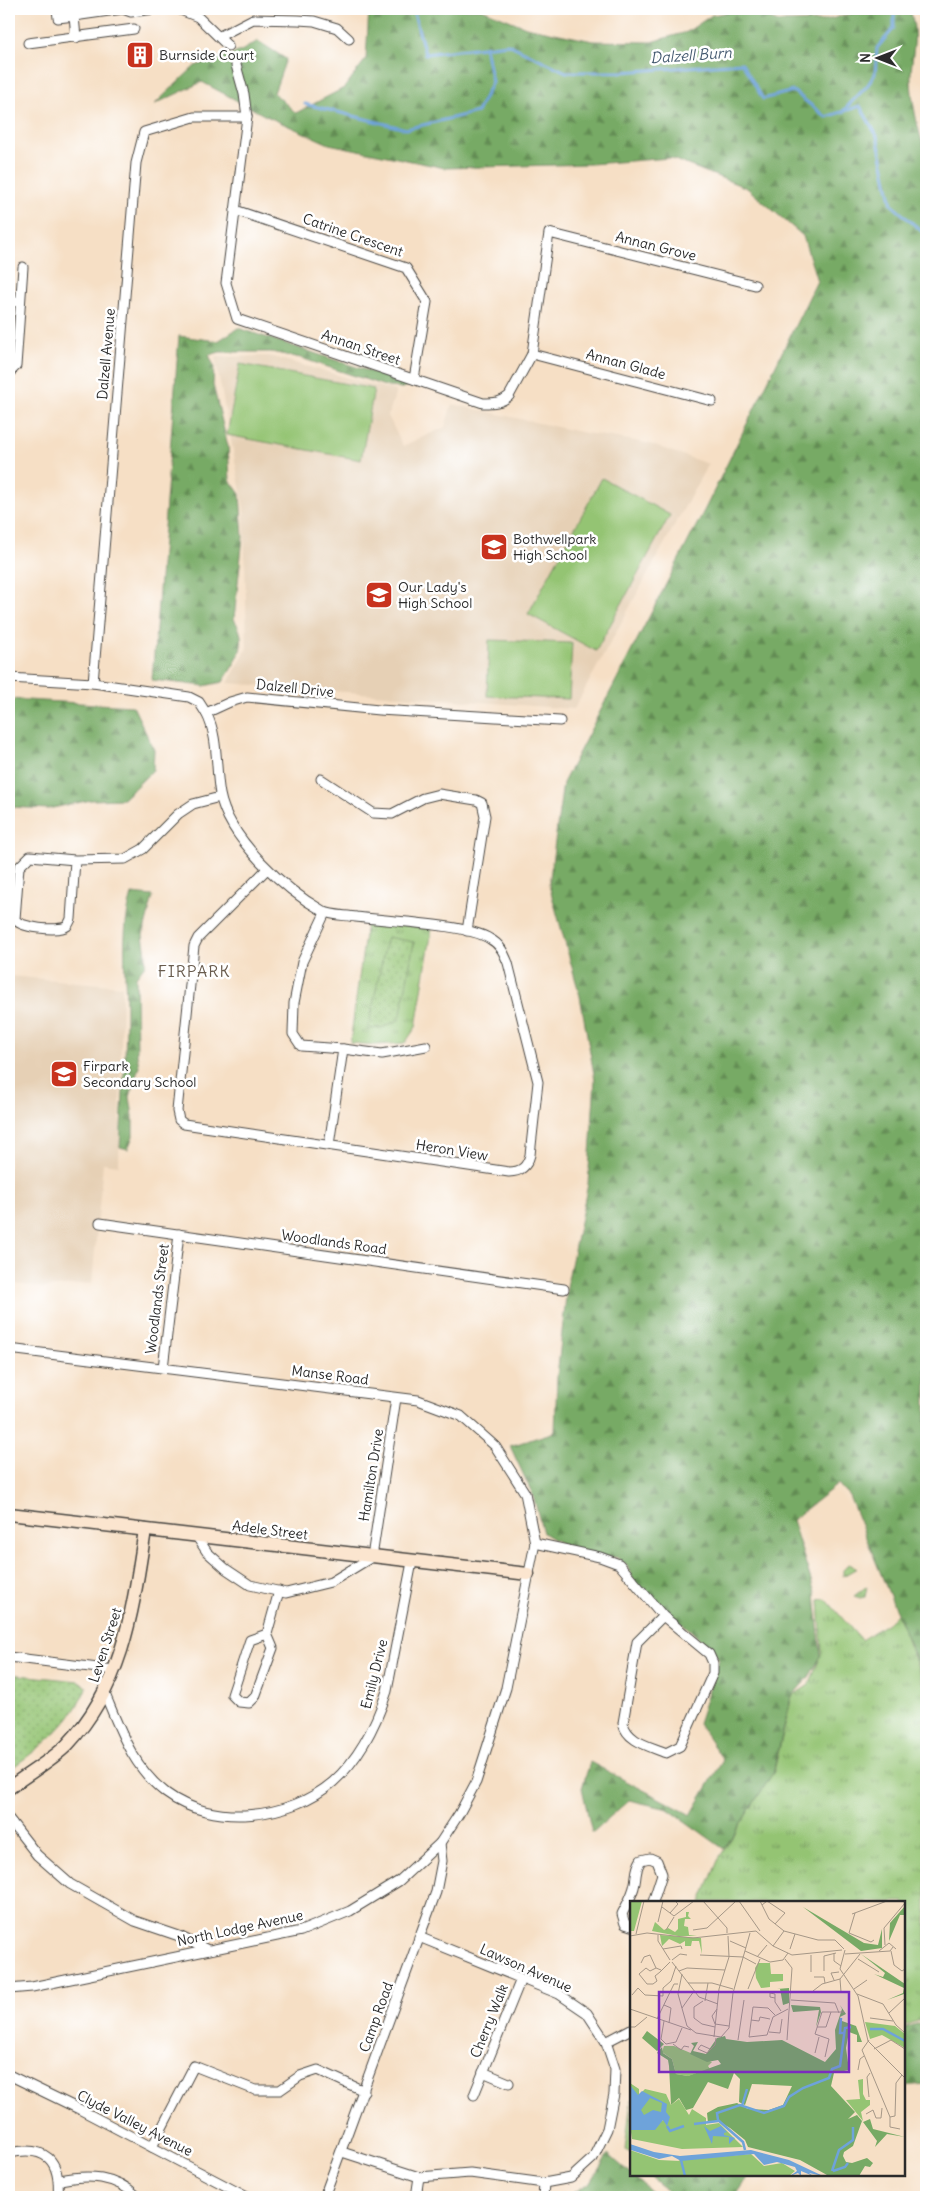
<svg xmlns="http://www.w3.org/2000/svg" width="935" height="2206" viewBox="0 0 935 2206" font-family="Delius,sans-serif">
<defs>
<pattern id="grass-tufts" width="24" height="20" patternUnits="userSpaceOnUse" patternTransform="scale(1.25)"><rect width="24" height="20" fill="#94c473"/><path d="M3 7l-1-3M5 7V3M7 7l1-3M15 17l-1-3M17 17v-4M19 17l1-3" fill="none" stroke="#799f5f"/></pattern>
<pattern id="forest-firs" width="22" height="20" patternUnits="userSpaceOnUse" patternTransform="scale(1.25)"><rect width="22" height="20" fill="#77aa65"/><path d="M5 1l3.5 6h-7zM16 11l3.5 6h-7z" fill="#628b53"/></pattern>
<pattern id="park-dots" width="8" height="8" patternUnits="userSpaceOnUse" patternTransform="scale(1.25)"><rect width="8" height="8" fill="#94c473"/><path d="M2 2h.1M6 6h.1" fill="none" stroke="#799f5f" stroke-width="1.8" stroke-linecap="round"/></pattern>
</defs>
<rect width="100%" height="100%" fill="#fff"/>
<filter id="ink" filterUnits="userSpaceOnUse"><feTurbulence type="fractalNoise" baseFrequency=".02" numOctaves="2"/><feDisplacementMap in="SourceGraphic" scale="10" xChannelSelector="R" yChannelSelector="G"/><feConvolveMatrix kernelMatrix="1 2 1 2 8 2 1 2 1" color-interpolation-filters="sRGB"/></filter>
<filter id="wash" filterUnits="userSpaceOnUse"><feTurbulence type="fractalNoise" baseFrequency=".0096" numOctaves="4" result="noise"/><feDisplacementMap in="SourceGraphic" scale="20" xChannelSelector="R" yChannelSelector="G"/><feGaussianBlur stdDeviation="1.12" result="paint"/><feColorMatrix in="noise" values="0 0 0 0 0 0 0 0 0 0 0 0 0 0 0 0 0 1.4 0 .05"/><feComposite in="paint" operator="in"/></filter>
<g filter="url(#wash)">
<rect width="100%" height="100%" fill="#f6dfc5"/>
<g fill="#e6d0b5">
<path d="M269 356 396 391 388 416 403 446 445 427 452 404 580 432 647 443 708 464 574 709 228 683 247 649 244 507 215 357Z"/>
<path d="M9 976 122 986 119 1165 103 1163 92 1283 45 1288 9 1283Z"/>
</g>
<g fill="url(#grass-tufts)" stroke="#60784f">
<path d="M367 920 432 929 416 1027 405 1043 376 1045 350 1043Z"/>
<path d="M849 1564 857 1568 843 1576V1570Z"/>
<path d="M867 1586 865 1597 860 1598 854 1596Z"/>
<path d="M826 1599 861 1640 888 1623 897 1614 926 1689V2018L904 2026V1902H701L719 1858 774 1771 792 1696 809 1685 822 1653 819 1600Z"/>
<path d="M631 2100V2153L625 2150Z"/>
</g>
<g fill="url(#forest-firs)" stroke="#516a48">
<path d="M369 9H482L526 27 593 41 651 42 687 32 712 15 743 10 779 22 822 21 871 9H910C918 36 913 46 911 73 910 92 918 135 926 152V1684L849 1496 838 1484 792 1520 815 1593 821 1656 809 1677 791 1697 773 1773 724 1849 668 1809 629 1800 592 1833 582 1788 590 1762 691 1815 723 1760 698 1723 719 1659 688 1628 639 1592 626 1564 616 1557 586 1559 543 1533 533 1495 510 1446 555 1432 557 1376 568 1279 588 1184 595 1080 580 996 549 885 563 783 706 507 817 281 803 236 747 188 670 158 591 164 445 168 329 144 264 115 202 82 155 104 195 66 241 51 258 41 286 59 274 93 296 113 344 88 366 59Z"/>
<path d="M238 328 411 385 402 388 388 387 301 358 271 352H220L209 355 214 366 213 385 228 446 230 480 240 494 243 537 234 619C250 644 237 659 223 682L204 686 152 680 179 336 218 341Z"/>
<path d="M9 699 133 706 154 750 153 770 123 799 91 800 48 809 9 807Z"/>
<path d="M132 894 153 896 143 935 146 954 145 965 136 977 137 1055 139 1066 130 1097 133 1116V1136L128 1149 120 1147C122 1103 126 1057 126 1013 126 973 120 933 132 894Z"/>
<path d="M926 2021V2084L904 2086V2028Z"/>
<path d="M608 2154 657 2197H567L591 2182Z"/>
<path d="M648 2175H749L734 2197H676Z"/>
</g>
<g fill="url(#park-dots)" stroke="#60784f">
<path d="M387 937 414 942 400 1019 382 1028 368 1029Z"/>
<path d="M9 1674 79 1681 87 1687C70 1726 41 1747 9 1770Z"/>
</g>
<g fill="#94c473" stroke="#60784f">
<path d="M240 364 374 389 361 460 227 435Z"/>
<path d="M602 478 670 515 596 651 528 614Z"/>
<path d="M489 640 572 643 569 699 487 696Z"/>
</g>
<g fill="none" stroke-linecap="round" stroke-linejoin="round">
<g stroke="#6ea3da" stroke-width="3">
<path d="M413 9 425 54 508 44 566 72H622L742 63 763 99 793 91 826 117 860 106 877 136 892 205 926 235"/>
<path d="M305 104 406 129 477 112 492 82 485 47"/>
<path d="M844 110 867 86 875 74 877 48 894 28V13"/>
</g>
</g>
</g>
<g filter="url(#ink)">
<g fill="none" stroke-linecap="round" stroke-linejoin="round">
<g stroke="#494642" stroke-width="11">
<g id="street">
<path d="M57 9 58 18 74 16 76 38"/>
<path d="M123 9 131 12 155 9"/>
<path d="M178 9 198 17 228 46"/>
<path d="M74 16 123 9"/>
<path d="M220 36 253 19 298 20 314 21 337 28 349 39"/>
<path d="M28 43 134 29"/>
<path d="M236 65 244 94 247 117 226 283 237 319 483 403C493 403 501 403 509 396L532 354 549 233 755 285"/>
<path d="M9 96H10"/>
<path d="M235 210 406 268 427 302 414 379"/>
<path d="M9 301 20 302"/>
<path d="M532 354 712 401"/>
<path d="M9 373 16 366 23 267"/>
<path d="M9 678 93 683 189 697 199 702 206 713 230 702 247 697 379 710 560 721"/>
<path d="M93 683 136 163 144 132 194 117H247"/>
<path d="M206 713C219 737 215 767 220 794 228 838 285 890 323 911 331 916 346 915 356 917 386 921 468 924 490 939 500 944 504 953 508 963L538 1082 530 1155C527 1167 521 1172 509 1172L184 1124 179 1120 177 1111 194 946 198 938 267 869"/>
<path d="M321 779 373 813 392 814 423 798 439 794 476 800 482 803 485 816 467 931"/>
<path d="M75 860 71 919C70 921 69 924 67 926 59 932 19 928 15 919L19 867 30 856 75 860 125 859 143 849 178 814 193 804 220 797"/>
<path d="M325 913 302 962 294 1003 293 1034 301 1046 343 1049 329 1145"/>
<path d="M343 1049 382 1054 426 1046"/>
<path d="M100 1223 564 1289"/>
<path d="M9 1349 418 1400 461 1416 495 1446 525 1493 535 1543 506 1688 476 1782 459 1814 440 1843 399 1881 350 1911 301 1931 32 1987 9 1989"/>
<path d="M163 1368 179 1234"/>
<path d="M197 1537 207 1552 226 1569 250 1585 286 1593 331 1582 372 1557 396 1398"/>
<path d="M535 1543 600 1557 619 1564 663 1616 709 1654 713 1663V1673L680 1746 666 1753C650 1746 627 1742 623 1723L637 1642 663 1616"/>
<path d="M267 1634 273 1648 255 1697 249 1703 239 1702 232 1695 250 1640 267 1634 279 1591"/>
<path d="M9 1657 114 1670"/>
<path d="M105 1694C120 1730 133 1768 166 1793 213 1828 290 1819 333 1782 360 1758 376 1725 387 1691L412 1562"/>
<path d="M9 1819 37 1855 70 1884 135 1921 179 1936 206 1949"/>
<path d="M631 1926 625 1924 622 1914C627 1904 633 1895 635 1883 637 1873 635 1870 641 1860L650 1858 657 1861 662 1874 653 1902"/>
<path d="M606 2042 631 2029"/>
<path d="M483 2072 509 2083"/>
<path d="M9 2075 79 2109 247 2197"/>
<path d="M474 2095 521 1979"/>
<path d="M152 2147 194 2066 255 2090H280L300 2076 318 2070 364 2091"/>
<path d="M342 2152 419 2177 470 2173 544 2183 571 2178 593 2158 607 2129 614 2094 615 2069 606 2042 587 2013 559 1994 419 1937"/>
<path d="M9 2153C46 2145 61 2160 58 2197"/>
<path d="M60 2180C89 2174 115 2175 138 2197"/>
<path d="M324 2197 436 1892 442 1861 440 1843"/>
<path d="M416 2197 419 2177"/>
<path d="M543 2197 544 2183"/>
</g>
</g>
<g stroke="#494642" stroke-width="15">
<g id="secondary">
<path d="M9 1514 528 1574"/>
<path d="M9 1788C27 1774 51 1761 67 1745 124 1685 133 1608 145 1530"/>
</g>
</g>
<use href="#street" stroke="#fff" stroke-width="9"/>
<use href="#secondary" stroke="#fbe5cf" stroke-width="12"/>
</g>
</g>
<defs>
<g id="building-square" transform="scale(1.4375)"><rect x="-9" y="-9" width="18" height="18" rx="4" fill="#c8321e" stroke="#fff"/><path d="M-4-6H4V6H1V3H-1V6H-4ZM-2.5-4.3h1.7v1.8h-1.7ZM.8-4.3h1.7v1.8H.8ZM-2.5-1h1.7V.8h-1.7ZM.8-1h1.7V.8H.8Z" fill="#fff"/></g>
<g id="school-square" transform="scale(1.4375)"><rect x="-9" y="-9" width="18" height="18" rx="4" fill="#c8321e" stroke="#fff"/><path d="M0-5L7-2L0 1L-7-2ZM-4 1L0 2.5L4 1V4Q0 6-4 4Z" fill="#fff"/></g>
</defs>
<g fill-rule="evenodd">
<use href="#building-square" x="140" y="55"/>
<use href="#school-square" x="494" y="547"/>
<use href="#school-square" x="379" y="595"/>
<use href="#school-square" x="64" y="1074"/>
</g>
<g text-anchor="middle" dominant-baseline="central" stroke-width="5" stroke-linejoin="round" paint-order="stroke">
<g font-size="14" fill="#2b2b2b" stroke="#fff" text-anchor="start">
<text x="159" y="55">Burnside Court</text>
<text x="513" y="539">Bothwellpark<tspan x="513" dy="16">High School</tspan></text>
<text x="398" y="587">Our Lady's<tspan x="398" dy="16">High School</tspan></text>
<text x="83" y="1066">Firpark<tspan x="83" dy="16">Secondary School</tspan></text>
</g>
<g font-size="14" fill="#2b2b2b" stroke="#fff">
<text transform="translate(353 235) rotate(19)">Catrine Crescent</text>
<text transform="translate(656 246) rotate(14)">Annan Grove</text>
<text transform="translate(361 347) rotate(19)">Annan Street</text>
<text transform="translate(106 354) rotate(-85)">Dalzell Avenue</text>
<text transform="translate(626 364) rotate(15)">Annan Glade</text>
<text transform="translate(295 688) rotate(6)">Dalzell Drive</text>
<text transform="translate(452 1150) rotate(9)">Heron View</text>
<text transform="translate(334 1242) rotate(8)">Woodlands Road</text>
<text transform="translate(157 1299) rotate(-83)">Woodlands Street</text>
<text transform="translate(330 1375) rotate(7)">Manse Road</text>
<text transform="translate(371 1475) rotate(-81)">Hamilton Drive</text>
<text transform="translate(270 1530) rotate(7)">Adele Street</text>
<text transform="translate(105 1645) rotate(-72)">Leven Street</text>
<text transform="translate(374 1674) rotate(-76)">Emily Drive</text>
<text transform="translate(240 1928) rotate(-12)">North Lodge Avenue</text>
<text transform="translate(526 1968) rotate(24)">Lawson Avenue</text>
<text transform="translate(376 2017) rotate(-70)">Camp Road</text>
<text transform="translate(489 2021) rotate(-68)">Cherry Walk</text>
<text transform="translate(135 2123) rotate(27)">Clyde Valley Avenue</text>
</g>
<g font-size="15" font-style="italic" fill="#465b71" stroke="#fff">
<text transform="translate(691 55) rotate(-4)">Dalzell Burn</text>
</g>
<g font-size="16" letter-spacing="1" fill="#695c4e" stroke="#fff">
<text x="194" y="971">FIRPARK</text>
</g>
</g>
<g transform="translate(630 1901)">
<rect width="275" height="275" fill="#f6dfc5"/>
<path d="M30 34 71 37 72 53 69 40H62L61 45H55V40L50 43 39 38 32 45ZM34 145H44L82 161 78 165 80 168 58 175 46 173 42 158 32 151ZM233 178V193L236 199H240V204L231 211 233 220 216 199 230 198 228 179ZM0 249 29 259 50 260 53 275H0Z" fill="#94c473"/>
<path d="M275 5V14H270L259 40 260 22ZM173 6 234 42 248 44 252 28V47L231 50ZM231 53 275 83 274 93 257 99 273 92 274 87 244 73 253 76 255 72ZM159 87V102L153 104 150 88H147ZM161 104 190 106 191 111 186 126 189 109 163 111ZM210 104 216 113 210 116 212 120 226 125 232 141H227V134L219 131 216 147 219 169 204 172 201 185 225 211 218 218 227 214 232 220 223 245 214 251 213 255 216 261 222 262 237 257 243 262 240 266 235 265 229 275 197 274 170 259 118 246 115 239 100 227 88 220 78 222 77 212 88 206 107 202 118 208 139 209 153 204 162 185 122 183 115 204 109 201 110 178 104 172 98 188 78 181 63 207 56 209 49 197 41 204 39 165 38 159 27 152 32 146 33 152 42 158 46 173 58 175 91 163 88 159 77 161 60 153 64 145 61 142 68 141 63 150 76 153 87 137 95 135 96 138 117 141 152 139 195 161 206 148 205 129 212 108ZM17 130 34 143 27 150 12 137ZM240 218 243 228 275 236 257 233 245 246 247 240 233 221Z" fill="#77aa65"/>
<path d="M0 182 9 188V194L15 188 36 193 41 204 49 198 59 214 62 208 76 217V224L89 222 113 246 52 248 2 238 0 224 20 226 37 217 33 206 30 215 22 213 17 219 13 217 7 220 0 209 16 199 12 195 4 198ZM121 253 134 265 152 262 165 270 159 275H53L40 265 50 259Z" fill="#94c473"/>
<path d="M0 0H12L4 30H0ZM56 11H59L58 15 61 18H55L54 25 58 26 59 34 67 35H48L22 30 25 21 34 29 38 27 45 31 48 28V18L56 16ZM235 121 265 125 275 133V147L252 134 240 138Z" fill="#94c473"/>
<path d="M128 62H140L141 73H153V80L140 81V86L131 87 126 77 125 67Z" fill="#94c473"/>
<path d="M0 184 8 194 12 190 37 203 36 211 40 216 37 225 33 219 25 229H0ZM20 197 32 202 31 211 23 209 14 214 11 209ZM74 225 80 230 91 225 97 231 94 232V234L105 237 99 243V236L83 235 82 243ZM0 243 24 251 50 255 121 249 159 259 193 275 179 272 183 275 171 270V275L168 272 160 275 167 270 165 266 147 261 134 264 124 253 51 260 42 255 29 258 1 249Z" fill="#6ea3da" fill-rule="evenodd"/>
<path fill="none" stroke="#6ea3da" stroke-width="2.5" d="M211 117 210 132H215M240 128H253L275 140M112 205 117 188M64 223 88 220M37 225 40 230 54 225M115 249 113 241 88 219 87 212 110 204 134 212 154 205 159 196 173 187 199 177 202 168 210 165 215 127 221 126M51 259 55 275M202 270 209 249 223 239V226M203 270 215 266 218 262"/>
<path fill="none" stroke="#a59787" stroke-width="1" d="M73 0 97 27V32M109 0 130 30M130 0 139 18 154 30 188 39H205L214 48M132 4 137 0 155 12 145 23M32 6 44 15 64 0M40 12 48 3 45 0M225 12 219 32 241 41 244 39M222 13 257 0M28 21 33 0M36 29 44 16M63 29 77 27 106 0M126 30 143 45 162 54 212 49M6 33 14 0M28 34V40L40 59M0 35 17 32 63 37 126 30M100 40 116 47M255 44 254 27 275 2M143 45 154 30M33 48 51 45 52 48M160 48 165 33M215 49 210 68 228 95 238 140 275 177M115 50 140 61 153 59 158 52M249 50 259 42 266 48M261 50 264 64 272 70 275 68M204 52V60L211 65M215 53 260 50 263 46M70 54 113 56 126 63M181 54V71M127 56 137 44M155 58 162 67 157 139M228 58 249 71M42 59 50 53 57 54M42 61 69 96 88 103M11 62 14 56 20 54 26 67M31 69 26 67 20 70 16 67 9 73 17 83H23L27 80 25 75 30 71 40 61M49 70 57 67 95 69M194 70V55L206 52M52 73 48 93 57 125 66 132 91 136 99 127 103 92 120 32M184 76H194L195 82M204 79 201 72 209 71M58 82H82L103 88M118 88 130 58M224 88 237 79M183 90 192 83 210 78M211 91 210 78 230 53M227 93 253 103 266 124 275 132M2 94 8 87 15 94 33 95V87L41 80 46 65M145 97 140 96V92L145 93V101L151 110M161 99 205 102 209 112M73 100 64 106V117L72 123 85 126M75 100 78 82M34 104 41 107 39 122M52 107 64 90M0 108 61 129M87 108 82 115 85 123 99 125M259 112 275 97M145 114 138 107 123 106 119 136 137 134 143 116 158 108M240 117 263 120M27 118 44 83H48M121 119 129 120 130 116 140 118M34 120 31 138 36 143 46 141 52 127M0 126H5L17 116M187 126H196L201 111M139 131 150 132 152 118M84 136 89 88 99 56 98 35M108 139 114 99M239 139 232 149 260 216M43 143 51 149 54 145 59 146M80 148 71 144 68 148 77 152 85 144 86 137M244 148 261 139 275 148M185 152 189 136M195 156 199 138 185 133 192 111H214M228 169 230 158 234 155M239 196 237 176 240 172M236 213 243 209 246 217H251L252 207M260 216 265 215 266 182 272 174M260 216V226L270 228"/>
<path fill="#7b2cbf" fill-opacity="0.15" stroke="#7b2cbf" stroke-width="2.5" d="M29 91H219V171H29Z"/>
<rect width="275" height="275" fill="none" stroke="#2b2b2b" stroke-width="2.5"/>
</g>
<rect width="935" height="2206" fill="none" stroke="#fff" stroke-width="30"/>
<g transform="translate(878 58) rotate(270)" stroke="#ffffff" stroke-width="4" paint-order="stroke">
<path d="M0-4L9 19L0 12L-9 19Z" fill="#2b2b2b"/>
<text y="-8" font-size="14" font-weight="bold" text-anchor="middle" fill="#2b2b2b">N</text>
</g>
</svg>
